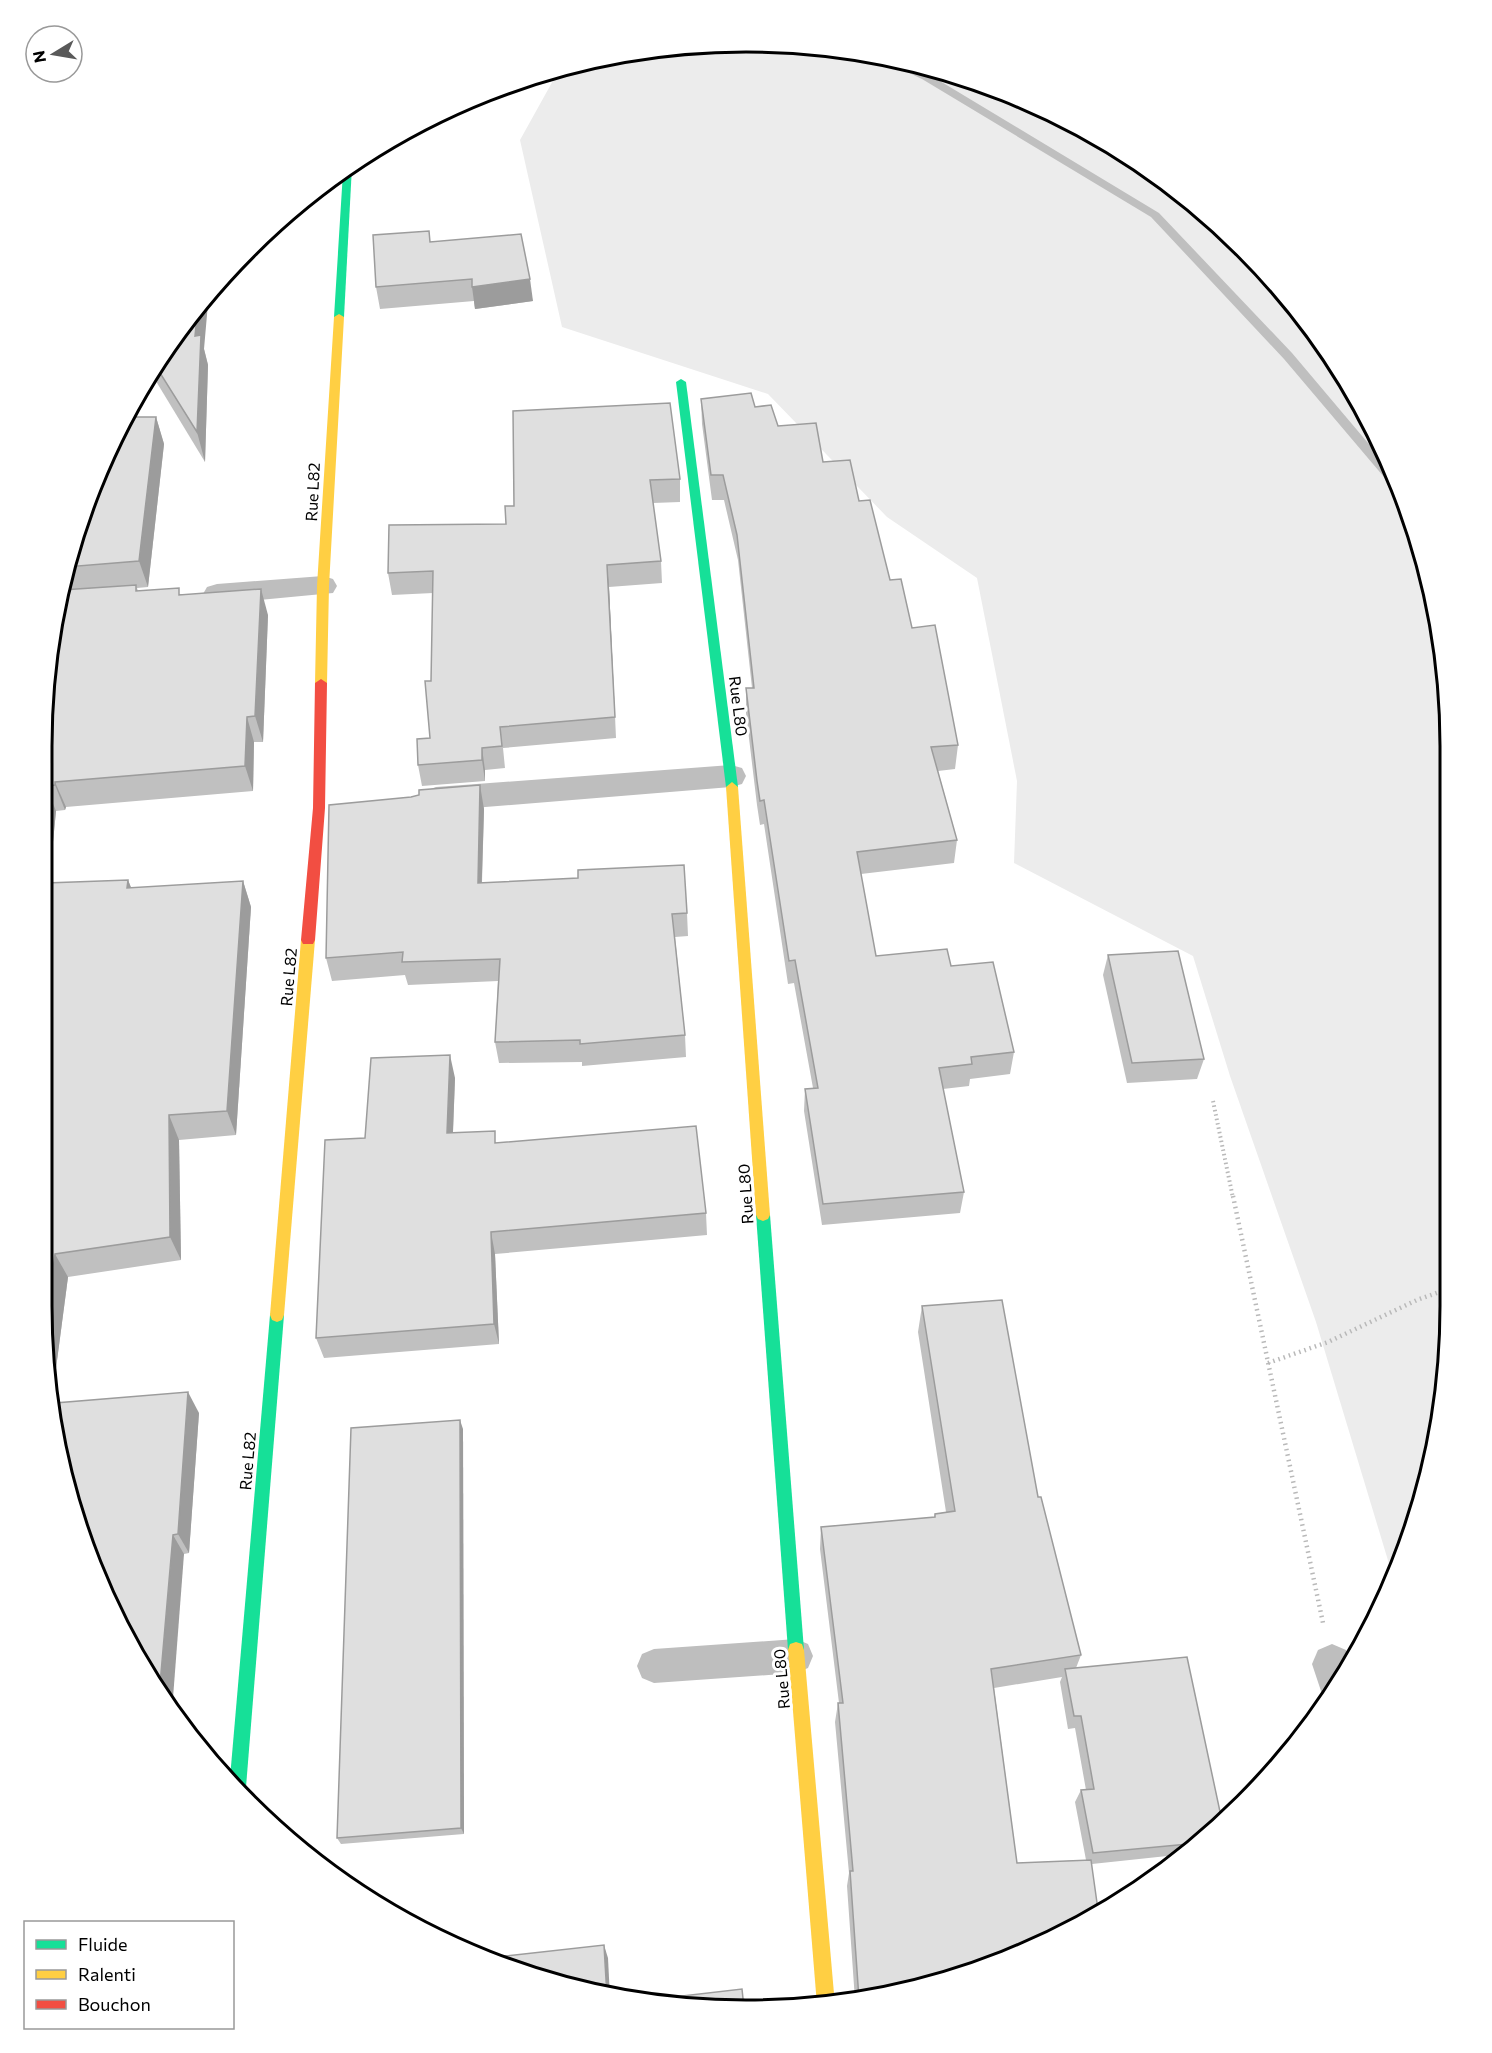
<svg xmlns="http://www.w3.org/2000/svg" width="1492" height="2053" viewBox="0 0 1492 2053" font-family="Commissioner,sans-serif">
<rect width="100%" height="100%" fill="#fff"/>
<path fill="#ececec" d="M700 44 838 48 972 79 1098 136 1210 216 1304 317 1396 476 1444 654 1448 1353 1426 1490 1393 1577 1316 1322 1230 1076 1193 956 1014 863 1017 781 977 578 887 517 768 394 562 327 520 140 560 68Z"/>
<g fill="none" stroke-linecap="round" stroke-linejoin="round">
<path fill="#bfbfbf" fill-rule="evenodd" d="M886 59 907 64 930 75 1159 213 1292 353 1395 475 1400 491 1395 490 1284 359 1151 217 922 79 886 62Z"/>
<path stroke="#b9b9b9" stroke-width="4" stroke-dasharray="1.5 3" stroke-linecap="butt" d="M1213 1101 1233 1198"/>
<g stroke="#b9b9b9" stroke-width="4.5" stroke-dasharray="1.5 4" stroke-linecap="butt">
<path d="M1233 1196 1323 1623"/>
<path d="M1268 1363 1328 1342 1417 1300 1448 1289"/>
</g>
<path fill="#bebebe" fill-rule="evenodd" d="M796 1639 808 1644 813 1656 808 1668 796 1673 654 1683 642 1678 637 1666 642 1654 654 1649Z"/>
<g fill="#bebebe" fill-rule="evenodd">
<path d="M323 576 333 579 337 586 333 593 217 604 207 601 203 594 207 587 217 584Z"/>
<path d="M731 765 742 768 746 776 742 784 731 787 436 811 425 807 421 799 425 791 436 787Z"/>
<path d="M1332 1644 1346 1650 1350 1659 1326 1696 1322 1694 1312 1664 1318 1650Z"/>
</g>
<g fill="#16e098" fill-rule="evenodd">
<path d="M352 166 344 317 339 320 334 317 343 172Z"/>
<path d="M681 379 686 382 738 787 732 792 726 787 676 382Z"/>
<path d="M763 1209 768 1211 770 1215 804 1650 802 1656 796 1658 790 1656 788 1650 756 1215 758 1211Z"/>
<path d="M277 1308 282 1310 284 1315 246 1787 244 1793 230 1778 270 1315 272 1310Z"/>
</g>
<g fill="#ffcf43" fill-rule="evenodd">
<path d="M339 314 344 317 329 586 327 683 321 687 315 683 317 586 334 317Z"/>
<path d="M732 782 738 787 770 1215 768 1219 763 1221 758 1219 756 1215 726 787Z"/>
<path d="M308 935 313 936 315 940 284 1315 282 1320 277 1322 272 1320 270 1315 301 940 303 936Z"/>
<path d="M796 1642 802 1644 804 1650 835 2005H817L788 1650 790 1644Z"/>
</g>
<path fill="#f24e42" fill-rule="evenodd" d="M321 679 327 683 325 808 315 940 313 944H303L301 940 313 808 315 683Z"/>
</g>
<g fill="#c0c0c0" fill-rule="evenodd">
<path d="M429 231 430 241 533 301 475 309 474 301 380 309 376 287Z"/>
<path d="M204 349 208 365 205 462 151 373 160 355Z"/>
<path d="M701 399 755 407 823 462 859 501 890 580 912 628 958 745 955 769 938 771 957 840 954 863 861 874 876 956 951 966 1014 1052 1010 1074 970 1079 969 1086 943 1089 964 1192 960 1213 822 1225 804 1111 805 1089 813 1088 794 983 788 984 764 824 760 825 757 805 746 713V688H752L738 560 724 500H712L702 424Z"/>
<path d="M513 411 680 479V502L653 503 661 561 662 583 609 587 616 738 503 748 505 768 485 770V781L422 786 418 765 430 738 433 593 392 595 388 573 506 524 514 506Z"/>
<path d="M156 417 164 444 148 587 137 588 138 591 181 594 268 615 263 742H254L253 791 66 807 65 810 56 811 49 883 128 880 131 888 243 881 251 907 236 1135 179 1140 181 1260 68 1277 53 1391 42 903V746L66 564Z"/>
<path d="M480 785 484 809 482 883 687 913 688 936 675 937 685 1035 686 1057 582 1066V1062L499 1063 495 1042 498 981 408 985 405 975 332 981 326 958 411 797Z"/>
<path d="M1108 955 1204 1059 1197 1079 1127 1083 1103 975Z"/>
<path d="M455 1078 453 1133 497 1143 706 1213 707 1235 495 1254 499 1344 324 1358 316 1338 365 1138Z"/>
<path d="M922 1306 1038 1497 1081 1655 1076 1668 1222 1821 1186 1854 1092 1864 1016 1957 855 2000 847 1886 849 1873 835 1722 838 1703H839L820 1549 821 1527 934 1517 935 1514 946 1512 918 1332ZM1062 1677 1060 1682 1068 1729 1075 1728 1086 1790H1081L1075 1802 1086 1860 1017 1863 994 1688Z"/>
<path d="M199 1413 189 1553 184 1554 96 1577Z"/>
<path d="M463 1429 464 1834 341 1844 337 1838Z"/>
</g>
<g fill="#9c9c9c">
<path d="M530 279 533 301 475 309 472 287Z"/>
<path d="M209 292 204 349 208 365 205 462 197 432 195 336 198 306Z"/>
<path d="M156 417 164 444 148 587 139 561Z"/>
<path d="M607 565 609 587 616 738 615 717Z"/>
<path d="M261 589 268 615 263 742 255 716Z"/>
<path d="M247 717 254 742 253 791 245 766Z"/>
<path d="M482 748 485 770V781L482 760Z"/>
<path d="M55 782 66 807 65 810 55 785Z"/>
<path d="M480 785 484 809 481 906 478 883Z"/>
<path d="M46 786 56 811 47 903 42 892V820Z"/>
<path d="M128 880 139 907 127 888Z"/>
<path d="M243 881 251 907 236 1135 227 1111Z"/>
<path d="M450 1055 455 1078 452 1156 447 1133Z"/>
<path d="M169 1115 179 1140 181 1260 170 1237Z"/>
<path d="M491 1232 495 1254 499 1344 494 1324Z"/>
<path d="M55 1254 68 1277 53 1391 45 1328Z"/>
<path d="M188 1392 199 1413 189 1553 178 1534Z"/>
<path d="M460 1420 463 1429 464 1834 461 1828Z"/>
<path d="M173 1535 184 1554 172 1711 159 1696Z"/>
<path d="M604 1945 608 1958 610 1998 607 1997Z"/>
</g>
<g fill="#dfdfdf" stroke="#9c9c9c" stroke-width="1.5">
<path d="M429 231 430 242 521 234 530 279 472 287V279L376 287 373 235Z"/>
<path d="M198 306 195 336 201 335 197 432 155 365 160 355Z"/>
<path d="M751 393 755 407 771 405 778 426 816 423 823 462 850 460 859 501 870 500 890 580 901 579 912 628 935 625 958 745 931 747 957 840 857 852 876 956 947 949 951 966 993 962 1014 1052 971 1057 972 1064 939 1068 964 1192 823 1204 805 1089 818 1088 795 960 789 961 764 800 760 801 757 781 746 688H754L737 535 723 475H711L701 399Z"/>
<path d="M670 403 680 479 650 480 661 561 607 565 615 717 500 727 502 746 482 748V760L418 765 417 739 430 738 425 681H431L433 571 388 573 389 525 506 524 505 506H514L513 411Z"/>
<path d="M127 417H156L139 561 66 567 96 476Z"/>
<path d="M136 585V591L179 588V595L261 589 255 716 247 717 245 766 55 782V785L46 786 42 820V746L62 590Z"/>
<path d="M480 785 478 883 578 878V870L684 865 687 913 672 914 685 1035 580 1044V1040L495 1042 500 959 402 962 403 952 326 958 329 805 411 797 419 795V790Z"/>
<path d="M128 880 127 888 243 881 227 1111 169 1115 170 1237 55 1254 45 1328 42 1307V905L46 883Z"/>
<path d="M1178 951 1204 1059 1132 1063 1108 955Z"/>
<path d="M450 1055 447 1133 495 1131V1143L696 1126 706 1213 491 1232 494 1324 316 1338 325 1140 365 1138 371 1058Z"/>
<path d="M1002 1300 1038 1497H1041L1081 1655 991 1669 1017 1863 1091 1860 1098 1910 1016 1957 859 1999 850 1871H853L838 1703H843L821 1527 935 1517V1514L955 1511 922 1306Z"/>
<path d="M188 1392 178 1534 173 1535 159 1696 96 1577 66 1490 55 1403Z"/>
<path d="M460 1420 461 1828 337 1838 351 1428Z"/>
<path d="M1187 1657 1222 1821 1199 1843 1093 1853 1081 1790 1094 1789 1081 1716H1074L1065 1669Z"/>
<path d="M604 1945 607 1997 506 1962 505 1956Z"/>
<path d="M742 1989 744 2008 700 2010 639 2001Z"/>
</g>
<g text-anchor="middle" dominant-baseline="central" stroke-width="6" stroke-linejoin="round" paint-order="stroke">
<g font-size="16" fill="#000" stroke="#fff">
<text transform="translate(312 492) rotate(-87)">Rue L82</text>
<text transform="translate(739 706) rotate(83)">Rue L80</text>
<text transform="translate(288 977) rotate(-85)">Rue L82</text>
<text transform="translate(745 1194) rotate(-94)">Rue L80</text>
<text transform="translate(247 1461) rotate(-85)">Rue L82</text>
<text transform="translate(781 1679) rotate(-95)">Rue L80</text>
</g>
</g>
<path d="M0 0H1492V2053H0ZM746 52H746A694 694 0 0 1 1440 746V1306A694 694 0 0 1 746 2000H746A694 694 0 0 1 52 1306V746A694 694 0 0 1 746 52Z" fill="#fff" fill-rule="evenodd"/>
<path fill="none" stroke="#000" stroke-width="3" d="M746 52H746A694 694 0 0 1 1440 746V1306A694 694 0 0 1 746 2000H746A694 694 0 0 1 52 1306V746A694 694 0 0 1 746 52Z"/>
<rect x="24" y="1921" width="210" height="108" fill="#ffffff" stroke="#999999" stroke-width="1.5"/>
<rect x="36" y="1940" width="30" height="9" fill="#16e098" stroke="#999999" stroke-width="1.5"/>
<text x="78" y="1951" font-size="18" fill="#000000">Fluide</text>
<rect x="36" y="1970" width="30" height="9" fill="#ffcf43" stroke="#999999" stroke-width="1.5"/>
<text x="78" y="1981" font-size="18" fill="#000000">Ralenti</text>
<rect x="36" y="2000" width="30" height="9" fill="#f24e42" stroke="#999999" stroke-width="1.5"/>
<text x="78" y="2011" font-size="18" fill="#000000">Bouchon</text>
<g transform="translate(54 54) rotate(259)"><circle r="28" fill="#ffffff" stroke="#999999" stroke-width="1.5"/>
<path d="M0-4.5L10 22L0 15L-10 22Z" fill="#595959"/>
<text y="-9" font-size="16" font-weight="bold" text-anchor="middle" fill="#000000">N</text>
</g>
</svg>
